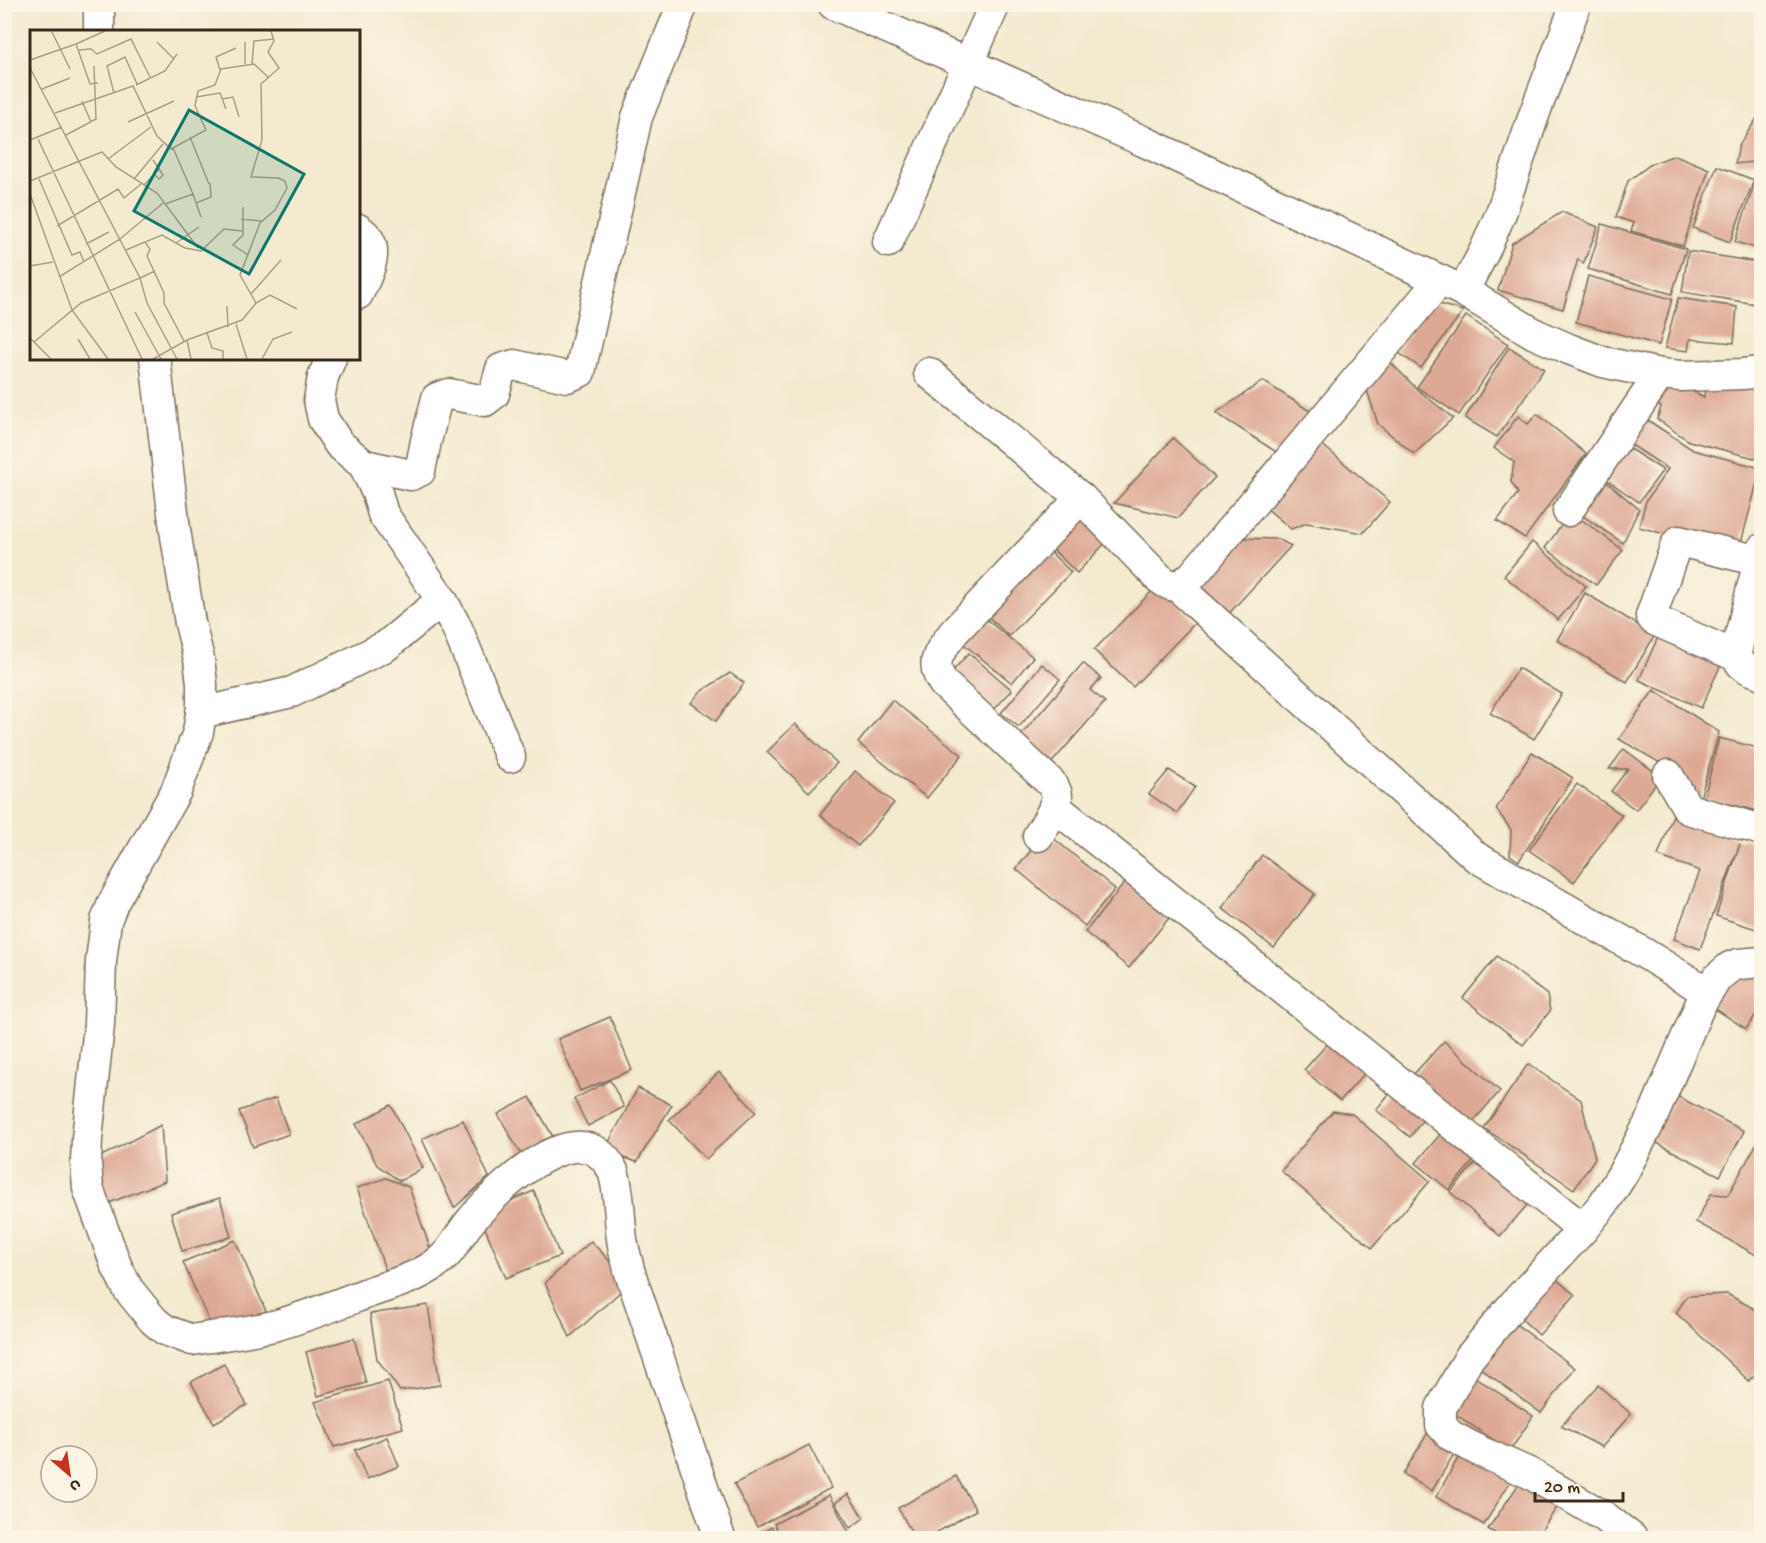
<svg xmlns="http://www.w3.org/2000/svg" width="1766" height="1543" viewBox="0 0 1766 1543" font-family="'Gochi Hand',sans-serif">
<rect width="100%" height="100%" fill="#fcf5e5"/>
<filter id="ink" filterUnits="userSpaceOnUse"><feTurbulence type="fractalNoise" baseFrequency=".0167" numOctaves="2"/><feDisplacementMap in="SourceGraphic" scale="12" xChannelSelector="R" yChannelSelector="G"/><feConvolveMatrix kernelMatrix="1 2 1 2 8 2 1 2 1" color-interpolation-filters="sRGB"/></filter>
<filter id="wash" filterUnits="userSpaceOnUse"><feTurbulence type="fractalNoise" baseFrequency=".008" numOctaves="4" result="noise"/><feDisplacementMap in="SourceGraphic" scale="24" xChannelSelector="R" yChannelSelector="G"/><feGaussianBlur stdDeviation="1.35" result="paint"/><feColorMatrix in="noise" values="0 0 0 0 0 0 0 0 0 0 0 0 0 0 0 0 0 1.4 0 .05"/><feComposite in="paint" operator="in"/></filter>
<g filter="url(#wash)">
<rect width="100%" height="100%" fill="#f3eacf"/>
<g id="blocks">
<g fill="#dda995">
<path d="M1762 111V161L1735 164 1739 145Z"/>
<path d="M1675 155 1709 169 1683 246 1631 231 1634 223 1616 217 1628 181 1651 164Z"/>
<path d="M1717 166 1754 180 1730 242 1693 228Z"/>
<path d="M1759 170H1762V250L1735 242Z"/>
<path d="M1562 212 1598 227 1583 264 1578 259 1563 309 1498 290 1512 243Z"/>
<path d="M1602 224 1686 249 1672 294 1588 269Z"/>
<path d="M1688 251 1762 263V305L1682 292Z"/>
<path d="M1588 276 1672 299 1659 345 1576 322Z"/>
<path d="M1678 298 1737 307 1734 343 1690 339 1688 351 1665 348Z"/>
<path d="M1432 302 1463 311 1421 368 1396 351Z"/>
<path d="M1466 316 1508 344 1459 415 1417 387Z"/>
<path d="M1509 347 1544 369 1497 437 1465 418Z"/>
<path d="M1387 359 1418 390 1453 418 1414 454 1378 424 1365 384Z"/>
<path d="M1762 377V460L1689 441 1657 419 1661 407 1653 399 1670 380 1704 397 1706 382Z"/>
<path d="M1263 381 1313 413 1284 457 1216 413Z"/>
<path d="M1537 414 1586 454 1525 538 1497 521 1518 493 1511 482 1514 462 1494 448 1518 416 1528 424Z"/>
<path d="M1646 419 1693 450 1761 468 1738 554 1639 527 1646 501 1668 469 1630 444Z"/>
<path d="M1173 438 1215 477 1178 518 1114 503Z"/>
<path d="M1319 442 1390 502 1363 533 1307 523 1291 529 1264 506Z"/>
<path d="M1625 446 1663 470 1639 502 1604 478Z"/>
<path d="M1604 480 1639 509 1623 543 1580 514Z"/>
<path d="M1571 512 1623 550 1596 585 1545 548Z"/>
<path d="M1069 514 1087 517 1110 538 1077 573 1044 541Z"/>
<path d="M1236 538 1278 539 1291 546 1222 621 1188 589Z"/>
<path d="M1532 542 1586 586 1558 620 1504 576Z"/>
<path d="M1044 546 1071 572 1009 636 981 610Z"/>
<path d="M1158 585 1196 622 1133 687 1094 650Z"/>
<path d="M1762 590V650L1740 643Z"/>
<path d="M1585 593 1655 635 1627 682 1557 640Z"/>
<path d="M977 612 1033 657 1012 683 956 638Z"/>
<path d="M1661 630 1724 658 1701 708 1639 680Z"/>
<path d="M969 653 1012 690 990 714 948 676Z"/>
<path d="M1083 663 1101 678 1090 690 1105 702 1047 768 1021 735Z"/>
<path d="M1042 664 1060 679 1019 727 1001 713Z"/>
<path d="M1518 668 1562 694 1534 739 1490 713Z"/>
<path d="M730 673 744 683 716 721 691 703 700 692Z"/>
<path d="M1654 690 1719 732 1698 805 1662 764 1619 739Z"/>
<path d="M892 700 962 755 927 798 858 743Z"/>
<path d="M795 724 837 763 809 792 767 752Z"/>
<path d="M1719 738 1762 749V812L1704 798Z"/>
<path d="M1624 749 1661 777 1636 810 1611 791 1628 769H1609Z"/>
<path d="M1532 752 1573 778 1519 861 1510 855 1511 830 1496 809Z"/>
<path d="M1169 770 1195 787 1177 813 1149 794Z"/>
<path d="M855 771 894 803 858 846 820 815Z"/>
<path d="M1577 784 1622 815 1574 882 1529 850Z"/>
<path d="M1673 815 1742 841 1743 838 1762 844V931L1716 916 1740 844 1700 949 1674 939 1700 871 1658 856Z"/>
<path d="M1046 832 1115 889 1085 926 1016 869Z"/>
<path d="M1262 855 1315 894 1274 948 1222 908Z"/>
<path d="M1132 874 1176 909 1129 968 1085 932Z"/>
<path d="M1497 956 1547 995 1550 1011 1523 1045 1463 998Z"/>
<path d="M1762 965V1006L1746 1029 1711 1006 1737 968Z"/>
<path d="M610 1017 632 1070 580 1091 558 1039Z"/>
<path d="M1337 1033 1373 1064 1340 1101 1304 1070Z"/>
<path d="M1444 1041 1500 1091 1469 1126 1413 1075Z"/>
<path d="M1528 1064 1581 1100 1595 1158 1574 1189 1484 1128Z"/>
<path d="M719 1072 756 1112 706 1159 669 1120Z"/>
<path d="M610 1080 624 1107 588 1126 574 1099Z"/>
<path d="M1398 1083 1431 1109 1410 1137 1376 1110Z"/>
<path d="M638 1088 672 1105 637 1162 604 1151Z"/>
<path d="M1675 1095 1744 1131 1720 1176 1651 1140Z"/>
<path d="M530 1097 555 1140 523 1158 498 1114Z"/>
<path d="M276 1098 289 1134 253 1147 239 1111Z"/>
<path d="M391 1105 423 1168 400 1181 377 1165 356 1124Z"/>
<path d="M1333 1111 1352 1114 1430 1181 1372 1248 1281 1171Z"/>
<path d="M463 1120 489 1177 454 1208 422 1139Z"/>
<path d="M161 1125 165 1181 109 1203 92 1161Z"/>
<path d="M1448 1125 1481 1152 1449 1190 1416 1163Z"/>
<path d="M1762 1134V1254L1760 1257 1696 1222 1711 1194 1728 1195Z"/>
<path d="M1485 1152 1535 1196 1500 1236 1450 1192Z"/>
<path d="M386 1178 409 1187 431 1251 387 1275 357 1188Z"/>
<path d="M534 1191 560 1256 506 1278 483 1223 495 1207Z"/>
<path d="M220 1198 231 1237 182 1251 171 1213Z"/>
<path d="M235 1240 266 1311 214 1333 183 1262Z"/>
<path d="M591 1241 630 1283 570 1337 545 1283Z"/>
<path d="M1549 1273 1575 1295 1539 1335 1514 1312Z"/>
<path d="M1727 1294 1762 1313V1367L1749 1381 1676 1313 1687 1296Z"/>
<path d="M428 1305 440 1385 400 1391 377 1359 370 1314Z"/>
<path d="M1509 1319 1575 1368 1541 1413 1476 1365Z"/>
<path d="M354 1338 366 1383 318 1396 306 1352Z"/>
<path d="M224 1364 247 1405 214 1423 191 1382Z"/>
<path d="M1469 1373 1533 1416 1510 1451 1446 1408Z"/>
<path d="M388 1381 403 1428 334 1447 315 1402Z"/>
<path d="M1598 1385 1631 1414 1602 1447 1561 1426Z"/>
<path d="M1430 1429 1457 1449 1432 1491 1403 1474Z"/>
<path d="M387 1437 399 1466 367 1479 355 1450Z"/>
<path d="M809 1445 831 1488 757 1527 734 1484Z"/>
<path d="M1464 1448 1513 1477 1484 1525 1436 1497Z"/>
<path d="M956 1476 976 1510 927 1538H915L898 1508Z"/>
<path d="M1523 1478 1560 1503 1536 1538H1503L1488 1529Z"/>
<path d="M848 1494 864 1518 850 1528 835 1503Z"/>
<path d="M829 1495 852 1538H782L774 1524Z"/>
<path d="M772 1527 778 1538H752Z"/>
</g>
</g>
</g>
<g filter="url(#ink)">
<use href="#blocks" fill-opacity="0" stroke="#7b6d5c" stroke-width="1.5"/>
<g fill="none" stroke-linecap="round" stroke-linejoin="round">
<g stroke="#7b6d5c" stroke-width="33">
<g id="minor">
<path d="M99 4V32"/>
<path d="M833 4 1143 141 1463 291 1535 334 1569 349 1603 362 1660 374 1681 376 1743 374 1762 372"/>
<path d="M358 229C384 246 368 272 358 294"/>
<path d="M888 242 995 4"/>
<path d="M1463 291 1484 252 1501 213 1534 115 1576 4"/>
<path d="M155 358 175 530 190 623 199 659 202 684V708L198 732 176 791 113 903 106 921 101 961 99 1025 87 1139 86 1163 88 1188 116 1265 128 1289 153 1320 165 1330 192 1340C220 1335 250 1332 277 1325 308 1316 338 1304 367 1293 393 1284 425 1276 445 1256 454 1247 460 1234 469 1223 490 1196 554 1134 591 1149 600 1152 609 1162 613 1171 620 1192 619 1217 622 1239 623 1249 627 1259 629 1270L720 1538"/>
<path d="M331 358 323 377 319 400 323 419 339 444 364 465 377 493 383 514 442 600 457 628 510 757"/>
<path d="M929 373 1081 498 1159 578C1175 590 1178 588 1193 575L1440 280"/>
<path d="M364 465 411 475 420 471 426 441 437 398 449 394 485 401 494 394 501 369 514 365 567 377 580 372 637 117 683 4"/>
<path d="M1568 511 1660 374"/>
<path d="M1762 549 1736 652C1738 667 1749 669 1762 674"/>
<path d="M1177 586 1476 857 1642 952 1707 992"/>
<path d="M1736 656 1654 620 1651 616 1676 545 1679 541 1759 561"/>
<path d="M201 713 292 692 386 646 442 600"/>
<path d="M1668 775 1688 809 1762 830"/>
<path d="M1054 806 1583 1229"/>
<path d="M1038 836C1044 826 1057 807 1057 796 1057 792 1054 787 1051 783L944 684C928 662 940 651 954 632L1081 498"/>
<path d="M1632 1538 1605 1517 1529 1473 1477 1450 1450 1435 1441 1425V1408L1469 1358 1512 1306 1583 1229 1604 1203 1622 1175 1652 1118 1700 1005 1717 978 1730 967 1739 964 1762 962"/>
</g>
</g>
<use href="#minor" stroke="#fff" stroke-width="30"/>
</g>
</g>
<g transform="translate(30 30)">
<rect width="330" height="330" fill="#f3eacf"/>
<path fill="none" stroke="#a99d88" stroke-width="1.5" d="M22 2 40 39M127 12 144 29M46 14 75 1M49 20 61 19 67 24 101 9 120 47M0 30 46 14 60 54 68 53M215 34V12M222 34 224 11 244 9M0 38 110 248 51 273 4 312M190 40 186 27 206 18M106 55 135 41 147 24M12 59 40 48M84 63 77 36 95 27 107 54M166 67 190 63 196 79M192 69 203 67 209 87M52 71 61 92M25 83 103 56 127 106 141 119 176 100 165 76 168 61 185 55 191 39 224 34 238 47M98 92 144 71M36 105 66 89 64 36M160 107 179 154M8 109 112 329M0 110 32 97M143 118 163 164M78 129 121 97M124 144 129 149 133 145 129 139M9 149 42 225 50 222 54 232M104 149 133 114M0 151 72 122 86 137 127 163 168 218M114 155 129 139 123 130M0 164 42 280 78 329M166 173 181 167 180 153M135 174 163 164 171 187M213 177V205L203 215 218 225M211 189 231 191M27 196 88 159 94 168 111 154M146 213 169 197M56 214 79 202M96 220 115 212M0 236 23 232M125 241 110 248 117 273 147 329M29 247 90 209 133 173M221 264 251 230M226 273 210 245 230 193 245 180 257 158 255 151 248 148 221 147 232 110 231 54 249 38 238 22 244 11 241 1M197 276 198 297M105 282 131 329M206 294 217 329M177 303 182 318 193 321V329M0 308 21 329M48 309 60 329M157 310 161 329M154 311 134 273V263L117 226 120 219 115 212 132 205 155 218 171 221 194 199 212 201M123 329 157 310 212 290 226 273 240 265 267 279M232 329 243 309 262 302"/>
<path fill="#0f766e" fill-opacity="0.15" stroke="#0f766e" stroke-width="3" d="M159 80 274 144 219 244 104 181Z"/>
<rect width="330" height="330" fill="none" stroke="#3b2a1e" stroke-width="3"/>
</g>
<rect width="1766" height="1543" fill="none" stroke="#fcf5e5" stroke-width="24"/>
<g transform="translate(69 1474) rotate(151)"><circle r="28" fill="#fcf5e5" stroke="#afa495" stroke-width="1.5"/>
<path d="M0-4.5L10 22L0 15L-10 22Z" fill="#c8321e"/>
<text y="-9" font-size="16" font-weight="bold" text-anchor="middle" fill="#3b2a1e">U</text>
</g>
<path d="M1535 1492v9h88v-9" fill="none" stroke="#3b2a1e" stroke-width="3"/>
<text x="1544" y="1492" font-size="18" fill="#3b2a1e" stroke="#fcf5e5" stroke-width="4.5" paint-order="stroke">20 m</text>
</svg>
